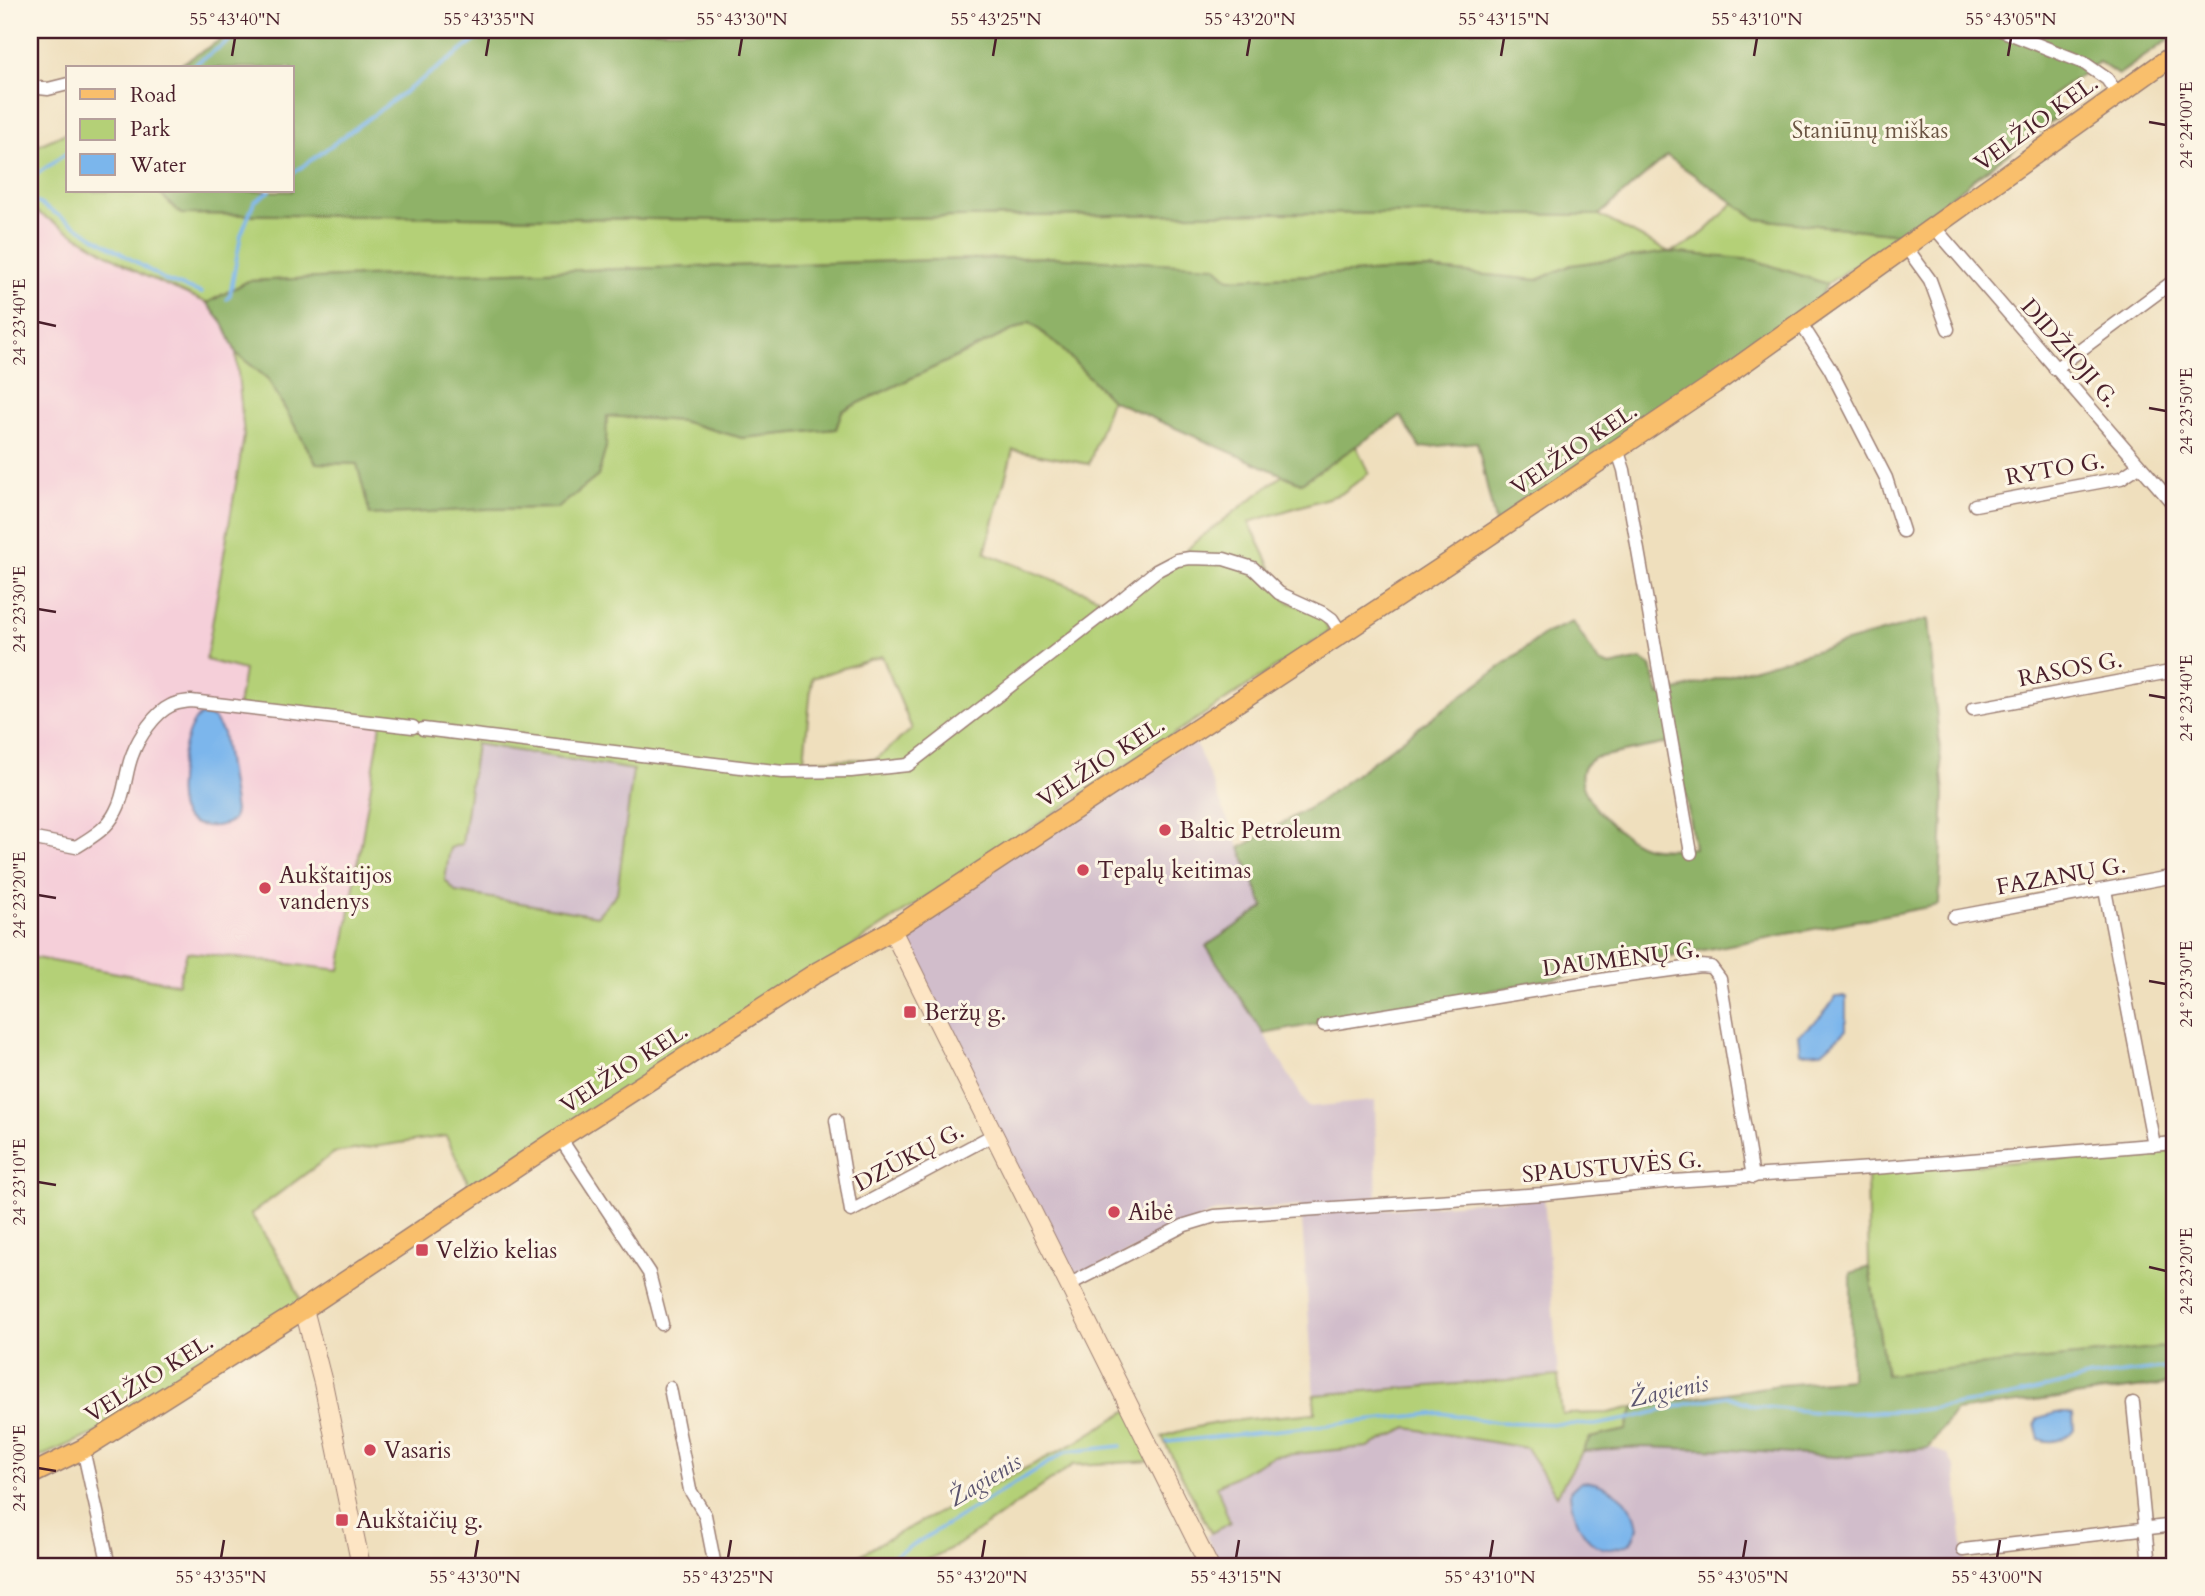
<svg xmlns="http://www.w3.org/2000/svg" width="2205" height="1596" viewBox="0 0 2205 1596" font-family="Cardo,serif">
<rect width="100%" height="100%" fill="#fcf5e5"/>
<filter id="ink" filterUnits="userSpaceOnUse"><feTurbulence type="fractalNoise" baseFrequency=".0143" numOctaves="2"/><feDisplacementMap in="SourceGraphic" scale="14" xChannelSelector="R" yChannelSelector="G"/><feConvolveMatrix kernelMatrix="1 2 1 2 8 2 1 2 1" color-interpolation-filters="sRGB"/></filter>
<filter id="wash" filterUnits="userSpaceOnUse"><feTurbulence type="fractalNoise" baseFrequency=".00686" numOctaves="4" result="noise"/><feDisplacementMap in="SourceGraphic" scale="28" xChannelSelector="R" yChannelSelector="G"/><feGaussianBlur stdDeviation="1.57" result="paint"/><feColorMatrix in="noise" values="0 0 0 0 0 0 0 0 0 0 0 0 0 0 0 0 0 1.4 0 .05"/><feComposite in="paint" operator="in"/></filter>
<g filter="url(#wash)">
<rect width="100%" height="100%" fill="#efdfbd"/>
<path fill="#f5cfd9" d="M30 208 141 274 207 303 224 325 236 353 244 436 206 659 244 670 238 706 381 723 340 970 187 952 178 984 30 957Z"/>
<g fill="#d1bdcb">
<path d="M1194 739 1264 907 1206 946 1264 1034 1308 1107 1375 1101 1377 1210 1544 1197 1558 1376 1314 1395 1301 1206 1214 1212 1075 1277 1003 1154 892 930Z"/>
<path d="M476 744 633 770 617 893 597 916 456 892 445 880 450 848 462 844Z"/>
<path d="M1408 1428 1526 1448 1568 1476 1582 1451 1642 1447 1731 1450 1836 1457 1928 1448 1948 1454 1955 1469 1965 1566H1221L1206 1536 1230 1523 1217 1486 1273 1456 1368 1447Z"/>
</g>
<g fill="#b4d077" stroke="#7f7851" stroke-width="2" fill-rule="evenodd">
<path d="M68 132V191H157L181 214 735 220 1274 213 1599 215 1669 252C1696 244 1715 223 1734 202L1758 219 1900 234 1827 284 1754 260 1571 265 1537 280 1428 269 1229 279 1050 257 364 276 248 281 207 303 141 274 30 208V149Z"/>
<path d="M1030 322 1062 349 1111 400 1089 464 1013 450 985 553 1116 604 1177 560 1196 541 1283 475 1301 483 1356 446 1369 473 1341 494 1249 522 1287 601 1322 616 1329 632 474 1195 446 1136 334 1153 251 1214 290 1275 304 1309 96 1433 30 1461V957L178 984 187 952 340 970 381 724 238 706 244 670 206 660 244 436 236 353 268 379 316 463 357 464 488 509 558 508 598 476 606 447V416L681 421 742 438 836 429 842 411ZM882 656 912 729 876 759 804 760 812 678ZM476 744 633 770 617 893 597 916 456 892 445 880 450 848 462 844Z"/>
<path d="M2175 1150V1346L1886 1376 1869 1267 1867 1173Z"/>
<path d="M1558 1376 1562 1414 1608 1413 1634 1407 1626 1430 1590 1438 1557 1495 1526 1448 1408 1428 1368 1447 1273 1456 1217 1486 1230 1523 1211 1533 1162 1437C1210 1419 1265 1418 1315 1413L1314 1395Z"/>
<path d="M1130 1409 1156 1461 1073 1465 958 1545 915 1566H842L887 1539 1075 1443Z"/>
</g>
<g fill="#8fb268" stroke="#6c684a" stroke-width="2" fill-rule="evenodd">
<path d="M236 30H2175V35L2118 75 2099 62 2050 97 2062 114 1900 234 1757 219 1667 156 1599 215 1274 213 735 220 181 214 157 191H292V68H175Z"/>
<path d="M1669 252 1754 260 1827 284 1811 315 1497 531 1477 442 1420 448 1401 416 1301 483 1111 400 1062 349 1030 322 842 411 836 429 742 438 681 421 607 416 606 447 598 476 558 508 488 509 370 515 357 464 316 463 268 379 236 353 224 325 207 303 248 281 364 276 1050 257 1215 266 1229 279 1428 269 1537 280 1571 265Z"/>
<path d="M1928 619 1944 795 1939 905 1264 1034 1206 946 1264 907 1240 848 1317 803 1546 633 1573 622 1599 662 1610 666 1641 659 1651 666 1659 695ZM1677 741 1694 848C1678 848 1660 851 1644 846 1620 839 1553 777 1595 758Z"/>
<path d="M1869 1267 1886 1375 2175 1346V1383L1955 1411 1928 1448 1836 1457 1731 1450 1642 1447 1582 1451 1590 1438 1626 1430 1634 1407 1779 1385 1851 1379V1273Z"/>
</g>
<g fill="#7bb6ec" stroke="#626a8c" stroke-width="2">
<path d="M201 715 214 718 223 733 235 811 233 820C226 825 215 827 206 826 197 825 187 822 183 814 172 797 183 724 201 715Z"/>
<path d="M1835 997H1846V1030L1822 1052 1800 1053 1798 1034C1814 1024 1826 1014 1835 997Z"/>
<path d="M2056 1413H2068L2073 1415 2074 1429C2067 1440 2051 1444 2039 1439L2035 1424 2038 1418Z"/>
<path d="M1581 1481C1600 1481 1623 1494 1633 1512 1636 1516 1637 1523 1638 1528 1636 1532 1633 1540 1630 1543 1629 1544 1621 1547 1620 1547 1590 1559 1570 1516 1570 1491Z"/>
</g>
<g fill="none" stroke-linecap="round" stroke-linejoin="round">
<g stroke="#7bb6ec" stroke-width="3.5">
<path d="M189 68 245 30"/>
<path d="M292 174 490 30"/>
<path d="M30 179 68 152"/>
<path d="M30 198 167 281 202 293"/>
<path d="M227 299 230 295 241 235 254 202 270 191"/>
<path d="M1167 1442 1441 1413 1496 1422 1595 1425 1628 1419 1691 1403 1727 1396 1755 1406 1815 1412 1852 1413 1920 1410 2008 1397 2092 1377 2175 1367"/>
<path d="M875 1566 916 1543 1066 1452 1121 1446"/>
</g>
</g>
</g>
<g filter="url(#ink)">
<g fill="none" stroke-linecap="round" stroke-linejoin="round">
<g stroke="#9c7f74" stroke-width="15">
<g id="minor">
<path d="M2001 30 2084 63 2107 79 2118 95"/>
<path d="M30 87 48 89 68 84"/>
<path d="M1934 227 2175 506"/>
<path d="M1906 247 1930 280 1948 329"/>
<path d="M1800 322 1830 369 1886 478 1903 531"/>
<path d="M2055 369 2175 280"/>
<path d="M1617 449 1624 470 1691 853"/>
<path d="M1975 505 2121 478 2139 466"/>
<path d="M1973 709 2175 671"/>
<path d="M423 729 783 772 851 771 908 765 1116 604 1156 571 1177 560 1190 558 1224 559 1253 568 1279 593 1325 614 1332 619 1341 633"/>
<path d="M30 838 76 847C92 837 108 828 116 811 126 793 125 771 133 753 139 737 155 713 170 706 177 702 184 702 191 701L413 727"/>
<path d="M2105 890 2154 1145"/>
<path d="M1954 917 2175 876"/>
<path d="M1324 1025 1613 978 1700 966 1711 967 1720 979 1753 1177"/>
<path d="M836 1120 851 1211 993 1135"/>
<path d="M560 1138 649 1273 662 1324"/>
<path d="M1068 1285 1185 1225 1215 1216 1543 1194 1673 1181 1887 1167 2175 1143"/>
<path d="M670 1388 690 1490 705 1515 715 1566"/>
<path d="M2133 1403 2149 1566"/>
<path d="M83 1449 109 1566"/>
<path d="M1963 1550 2175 1525"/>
</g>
</g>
<g stroke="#9c7f74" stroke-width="20">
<g id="secondary">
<path d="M892 930 1209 1566"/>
<path d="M304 1309 323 1383 361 1566"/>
</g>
</g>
<g stroke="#9c7f74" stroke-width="22">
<path id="primary" d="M30 1475 83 1449 304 1309 560 1138 819 971 892 930 1447 564 1714 384 2175 54"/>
</g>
<use href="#minor" stroke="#fff" stroke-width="12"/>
<use href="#secondary" stroke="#fde5c4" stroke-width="18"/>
<use href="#primary" stroke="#f9bf6c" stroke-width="19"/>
</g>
</g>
<path fill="none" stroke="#4a1f2b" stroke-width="2.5" d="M232 56 235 38M486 56 489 38M739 56 742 38M993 56 996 38M1247 56 1250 38M1501 56 1504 38M1754 56 1757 38M2008 56 2011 38M2149 122 2166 125M38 322 56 326M2149 408 2166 411M38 609 56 612M2149 695 2166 698M38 895 56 898M2149 981 2166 984M38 1182 56 1185M2149 1267 2166 1271M38 1468 56 1471M221 1558 224 1540M475 1558 478 1540M728 1558 731 1540M982 1558 985 1540M1236 1558 1239 1540M1490 1558 1493 1540M1743 1558 1746 1540M1997 1558 2000 1540"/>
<g fill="#d1495b" stroke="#fcf5e5" stroke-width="2.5">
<circle cx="1165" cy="830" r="7"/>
<circle cx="1083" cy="870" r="7"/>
<circle cx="265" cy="888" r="7"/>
<rect x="903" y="1005" width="14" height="14" rx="3.5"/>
<circle cx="1114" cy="1212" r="7"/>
<rect x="415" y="1243" width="14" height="14" rx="3.5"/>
<circle cx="370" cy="1450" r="7"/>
<rect x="335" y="1513" width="14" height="14" rx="3.5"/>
</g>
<g text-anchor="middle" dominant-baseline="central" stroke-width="6" stroke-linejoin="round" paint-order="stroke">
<g font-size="23" fill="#4a1f2b" stroke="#fcf5e5">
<text transform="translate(2036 123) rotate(-36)">VELŽIO KEL.</text>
<text transform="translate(2070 353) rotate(49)">DIDŽIOJI G.</text>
<text transform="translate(1574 449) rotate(-34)">VELŽIO KEL.</text>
<text transform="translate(2055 469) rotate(-10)">RYTO G.</text>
<text transform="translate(2070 669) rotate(-11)">RASOS G.</text>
<text transform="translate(1101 762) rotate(-33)">VELŽIO KEL.</text>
<text transform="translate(2061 876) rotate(-10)">FAZANŲ G.</text>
<text transform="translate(1621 959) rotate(-7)">DAUMĖNŲ G.</text>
<text transform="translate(624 1068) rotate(-33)">VELŽIO KEL.</text>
<text transform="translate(909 1157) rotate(-28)">DZŪKŲ G.</text>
<text transform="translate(1612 1167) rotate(-5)">SPAUSTUVĖS G.</text>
<text transform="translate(149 1378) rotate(-32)">VELŽIO KEL.</text>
</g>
<g font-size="23" fill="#6a5442" stroke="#fcf5e5">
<text x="1870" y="130">Staniūnų miškas</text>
</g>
<g font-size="23" fill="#4a1f2b" stroke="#fcf5e5" text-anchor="start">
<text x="1179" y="830">Baltic Petroleum</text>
<text x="1097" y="870">Tepalų keitimas</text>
<text x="279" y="875">Aukštaitijos<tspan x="279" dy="26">vandenys</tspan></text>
<text x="924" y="1012">Beržų g.</text>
<text x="1128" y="1212">Aibė</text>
<text x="436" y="1250">Velžio kelias</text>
<text x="384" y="1450">Vasaris</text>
<text x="356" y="1520">Aukštaičių g.</text>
</g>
<g font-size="24" font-style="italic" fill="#5b546f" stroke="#fcf5e5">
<text transform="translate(1669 1391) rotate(-12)">Žagienis</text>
<text transform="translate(985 1480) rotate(-31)">Žagienis</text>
</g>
</g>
<rect width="2205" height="1596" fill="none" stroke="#fcf5e5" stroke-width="77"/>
<rect x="66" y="66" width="228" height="126" fill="#fcf5e5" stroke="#b59f9b" stroke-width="2"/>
<rect x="80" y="89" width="35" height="10" fill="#f9bf6c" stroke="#b59f9b" stroke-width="2"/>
<text x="130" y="102" font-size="21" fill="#4a1f2b">Road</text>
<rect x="80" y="119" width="35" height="21" fill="#b4d077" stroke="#b59f9b" stroke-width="2"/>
<text x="130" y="136" font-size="21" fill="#4a1f2b">Park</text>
<rect x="80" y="154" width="35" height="21" fill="#7bb6ec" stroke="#b59f9b" stroke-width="2"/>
<text x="130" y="172" font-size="21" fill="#4a1f2b">Water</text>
<rect x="38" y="38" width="2128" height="1520" fill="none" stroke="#4a1f2b" stroke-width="2.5"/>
<g font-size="18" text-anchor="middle" fill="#4a1f2b">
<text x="235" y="25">55°43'40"N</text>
<text x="489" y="25">55°43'35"N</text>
<text x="742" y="25">55°43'30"N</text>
<text x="996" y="25">55°43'25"N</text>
<text x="1250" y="25">55°43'20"N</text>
<text x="1504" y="25">55°43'15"N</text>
<text x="1757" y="25">55°43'10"N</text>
<text x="2011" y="25">55°43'05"N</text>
<text transform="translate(2186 125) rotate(-90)" y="6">24°24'00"E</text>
<text transform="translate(19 322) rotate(-90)" y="6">24°23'40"E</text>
<text transform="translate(2186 411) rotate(-90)" y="6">24°23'50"E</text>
<text transform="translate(19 609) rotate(-90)" y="6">24°23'30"E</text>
<text transform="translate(2186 698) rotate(-90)" y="6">24°23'40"E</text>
<text transform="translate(19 895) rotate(-90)" y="6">24°23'20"E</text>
<text transform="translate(2186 984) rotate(-90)" y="6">24°23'30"E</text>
<text transform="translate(19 1182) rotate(-90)" y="6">24°23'10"E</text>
<text transform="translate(2186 1271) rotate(-90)" y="6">24°23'20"E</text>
<text transform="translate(19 1468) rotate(-90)" y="6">24°23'00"E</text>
<text x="221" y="1583">55°43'35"N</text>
<text x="475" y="1583">55°43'30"N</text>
<text x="728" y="1583">55°43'25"N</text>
<text x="982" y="1583">55°43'20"N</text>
<text x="1236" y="1583">55°43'15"N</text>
<text x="1490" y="1583">55°43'10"N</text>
<text x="1743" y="1583">55°43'05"N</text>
<text x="1997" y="1583">55°43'00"N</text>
</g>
</svg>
